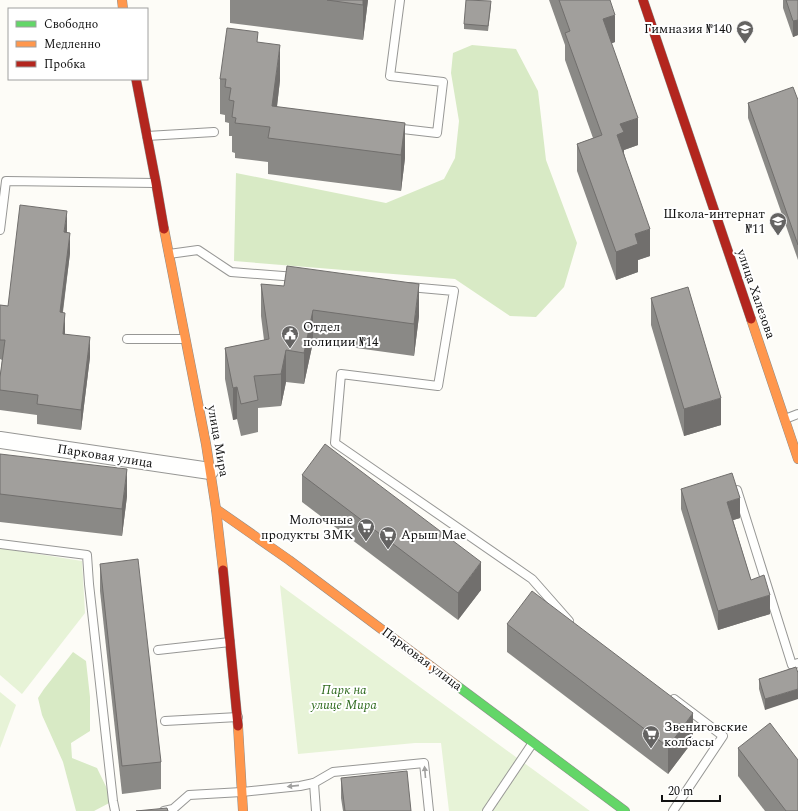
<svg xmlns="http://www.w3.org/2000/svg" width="798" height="811" viewBox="0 0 798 811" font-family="Spectral,serif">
<rect width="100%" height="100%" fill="#fdfcf7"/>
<g fill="#e7f3d7">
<path d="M0 548 82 561 85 613 22 694 0 675Z"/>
<path d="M280 585 590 811H449L441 743H415L298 754Z"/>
<path d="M0 692 16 705 0 748Z"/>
</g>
<g fill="#d8eac5">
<path d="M472 45 516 49 538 91 546 160 577 243 564 287 536 317 510 316 455 279 234 261 236 173 386 203 444 179 455 158 459 121 451 73 453 53Z"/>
<path d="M73 652 86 661 90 697V731L71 743 72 758 97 768 113 801 94 811H76L63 762 42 715 38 698 44 689Z"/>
</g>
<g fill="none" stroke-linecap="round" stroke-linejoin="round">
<g stroke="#979795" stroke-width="10">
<g id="lane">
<path d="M394 128 437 133 443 82 390 76 400 0"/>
<path d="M147 136 214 132"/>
<path d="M0 230 6 181 155 183"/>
<path d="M169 254 198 250 231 272 296 277"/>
<path d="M409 287 454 291 438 386 341 374 335 443 532 579 569 621"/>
<path d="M127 339H184"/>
<path d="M785 419 798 414"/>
<path d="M737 490 792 665 798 663"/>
<path d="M0 544 87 555 89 584 113 801 115 811"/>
<path d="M158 650 230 642"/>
<path d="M165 721 238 717"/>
<path d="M314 783 316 811"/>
<path d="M164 811 173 809 189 795 242 792 300 786 314 783 333 772 424 763 429 811"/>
<path d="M487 811 532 744"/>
<path d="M673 811 723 736 674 699"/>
</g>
</g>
<g stroke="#979795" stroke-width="18">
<path id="street" d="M0 440 210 471"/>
</g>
<g stroke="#8e8d8b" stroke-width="10">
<path id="fast" d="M456 685 625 811"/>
</g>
<g stroke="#8e8d8b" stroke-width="10">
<g id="slow">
<path d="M122 0 123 9"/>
<path d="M164 229 206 444 216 509 223 570"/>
<path d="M751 319 798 459"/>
<path d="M216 509 289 560 456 685"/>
<path d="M238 726 243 811"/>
</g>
</g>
<g stroke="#8e8d8b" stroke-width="10">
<g id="jam">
<path d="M643 0 751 319"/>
<path d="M136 79 156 183 164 229"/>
<path d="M223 570 238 726"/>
</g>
</g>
<use href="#lane" stroke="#fffffe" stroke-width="8"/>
<use href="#street" stroke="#fffffe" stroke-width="16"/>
<use href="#fast" stroke="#63d668" stroke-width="9"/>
<use href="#slow" stroke="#ff974d" stroke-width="9"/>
<use href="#jam" stroke="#b3261e" stroke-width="9"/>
</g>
<g fill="#8a8986">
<path d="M230 0H368L363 40 230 23Z"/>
<path d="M549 0H610L615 42 611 43 638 145 624 150V153L650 256 638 260V272L616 280 577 171V144L593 138 565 60V45Z"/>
<path d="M783 0H798V35L793 37 783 8Z"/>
<path d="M491 6 488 31 464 29V24Z"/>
<path d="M258 42 280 80 277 107 405 123V158L401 191 268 174V162L235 158V153L232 152V136H229V123L225 122V115L220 114V79Z"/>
<path d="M798 100V260L748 118V103Z"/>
<path d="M67 231V233L70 253 63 312 65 334 90 357 81 430 37 424V415L0 410V377L2 360 0 359V305L8 306Z"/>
<path d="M261 284 419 316 414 356 313 342 304 384 286 382 281 406 258 408V432L241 436 237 419 233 420 225 379V348L264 340 261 316Z"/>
<path d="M651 298 721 425 684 436 651 325Z"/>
<path d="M0 454 127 496 122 536 0 522Z"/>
<path d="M302 475 481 590 458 620 302 502Z"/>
<path d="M681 489 740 518 733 520 751 580 770 614 718 630 681 509Z"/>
<path d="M100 564 161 762V789L122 794 100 591Z"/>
<path d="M507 624 693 741 668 774 507 652Z"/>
<path d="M796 667 765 710 759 689V679Z"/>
<path d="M738 748 798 811H765L738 776Z"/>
<path d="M341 778 411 811H343L341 798Z"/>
</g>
<g fill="#716f6d">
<path d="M363 0H368L363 40Z"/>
<path d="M615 15V42L603 47V19Z"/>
<path d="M798 20V35L793 37V21Z"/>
<path d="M280 45V80L273 139 272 106Z"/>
<path d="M638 118V145L624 150V160L617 135 620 124Z"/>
<path d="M405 123V158L401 191V155Z"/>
<path d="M67 211V231L64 252V232Z"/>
<path d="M650 229V256L638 260V272L616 280V252L635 234Z"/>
<path d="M70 233V253L60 332V312Z"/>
<path d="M419 284V316L414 356V324Z"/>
<path d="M313 310V342L304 384V353Z"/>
<path d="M65 313V332L63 354V334Z"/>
<path d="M90 337V357L81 430V410Z"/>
<path d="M286 350V382L281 406V374Z"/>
<path d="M237 387V419L233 420V388Z"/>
<path d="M721 398V425L684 436V409Z"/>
<path d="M127 469V496L122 536V509Z"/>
<path d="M740 498V518L727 522V502Z"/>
<path d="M481 562V590L458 620V593Z"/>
<path d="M770 595V614L718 630V611Z"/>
<path d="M798 689V699L765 710V699Z"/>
<path d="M693 713V741L668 774V747Z"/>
</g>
<g fill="#a19f9c" stroke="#716f6d">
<path d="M327 0H363V5Z"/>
<path d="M466 0 491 1 488 26 464 24Z"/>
<path d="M559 0H610L615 15 603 19 638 118 620 124 624 132 617 135 650 229 635 234 638 244 616 252 577 144 602 135 565 33 570 31Z"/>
<path d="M786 0H798V20L793 21Z"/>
<path d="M227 28 258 32 257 42 280 45 272 106 405 123 401 155 268 138 270 127 235 123 236 118 232 117 234 101 229 100 231 88 225 87 226 79H220Z"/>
<path d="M793 87 798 100V245L748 103Z"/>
<path d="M20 205 67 211 64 232 70 233 60 312 65 313 63 334 90 337 81 410 37 404 38 395 0 390V377L5 340H0V305L8 306Z"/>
<path d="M287 266 419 284 414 324 313 310 304 353 286 350 281 374 254 376 258 400 241 404 237 387 233 388 225 348 269 339 261 284 284 286Z"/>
<path d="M688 287 721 398 684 409 651 298Z"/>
<path d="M325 444 481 562 458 593 302 475Z"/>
<path d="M0 454 127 469 122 509 0 494Z"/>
<path d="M732 473 740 498 727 502 751 580 764 575 770 595 718 611 681 489Z"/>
<path d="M138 559 161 762 122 766 100 564Z"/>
<path d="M532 591 693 713 668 747 507 624Z"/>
<path d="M796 667 798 673V689L765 699 759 679Z"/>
<path d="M770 723 798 760V811H786L738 748Z"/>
<path d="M407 771 411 811H345L341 778Z"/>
<path d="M167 808 168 811H136Z"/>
</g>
<defs><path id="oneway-solid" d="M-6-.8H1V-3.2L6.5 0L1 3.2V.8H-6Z"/></defs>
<g fill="#a0a09f">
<use href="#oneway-solid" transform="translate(425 772) rotate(-95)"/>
<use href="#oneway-solid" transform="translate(293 786) rotate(174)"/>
</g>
<defs>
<g id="school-pin" transform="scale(0.9)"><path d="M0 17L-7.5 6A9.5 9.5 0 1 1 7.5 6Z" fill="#646362" stroke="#fff"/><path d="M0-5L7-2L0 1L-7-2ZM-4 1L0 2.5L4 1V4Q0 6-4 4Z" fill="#fff"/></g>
<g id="civic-pin" transform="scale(0.9)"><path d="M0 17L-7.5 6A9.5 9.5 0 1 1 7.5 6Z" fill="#646362" stroke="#fff"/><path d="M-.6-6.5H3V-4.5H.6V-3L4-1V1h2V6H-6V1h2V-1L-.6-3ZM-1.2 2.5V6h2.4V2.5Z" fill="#fff"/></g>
<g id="supermarket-pin" transform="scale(0.9)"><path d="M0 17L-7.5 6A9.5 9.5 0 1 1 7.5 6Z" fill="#646362" stroke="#fff"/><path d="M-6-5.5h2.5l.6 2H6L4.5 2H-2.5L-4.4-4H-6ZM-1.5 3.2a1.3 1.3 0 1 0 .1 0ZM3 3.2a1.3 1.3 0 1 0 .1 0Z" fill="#fff"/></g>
</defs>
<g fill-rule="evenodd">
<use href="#school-pin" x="745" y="29"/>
<use href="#school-pin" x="778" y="221"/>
<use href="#civic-pin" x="290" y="334"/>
<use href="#supermarket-pin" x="366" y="527"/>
<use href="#supermarket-pin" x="388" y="535"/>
<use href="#supermarket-pin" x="651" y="734"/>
</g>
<g text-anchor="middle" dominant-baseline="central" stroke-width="4" stroke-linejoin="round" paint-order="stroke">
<g font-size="13" fill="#111" stroke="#fff" text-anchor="end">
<text x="732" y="29">Гимназия №140</text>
<text x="765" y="214">Школа-интернат<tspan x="765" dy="15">№11</tspan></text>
<text x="303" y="327" text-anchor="start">Отдел<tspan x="303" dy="15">полиции №14</tspan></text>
<text x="353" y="520">Молочные<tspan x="353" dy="15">продукты ЗМК</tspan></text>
<text x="401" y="535" text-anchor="start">Арыш Мае</text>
<text x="664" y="727" text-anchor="start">Звениговские<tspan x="664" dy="15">колбасы</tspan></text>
</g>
<g font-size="13" fill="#111" stroke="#fff">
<text transform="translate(756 294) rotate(71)">улица Халезова</text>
<text transform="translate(218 441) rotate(80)">улица Мира</text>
<text transform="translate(105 456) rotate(9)">Парковая улица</text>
<text transform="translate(422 659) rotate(37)">Парковая улица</text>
</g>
<g font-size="13" font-style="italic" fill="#2f6b1f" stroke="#fff">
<text x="344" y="690">Парк на<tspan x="344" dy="15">улице Мира</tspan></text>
</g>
</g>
<rect x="8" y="8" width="140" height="72" fill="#ffffff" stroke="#a0a0a0"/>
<rect x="16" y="21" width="20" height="6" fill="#63d668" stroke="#a0a0a0"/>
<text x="44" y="28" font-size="12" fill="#111111">Свободно</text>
<rect x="16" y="41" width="20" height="6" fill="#ff974d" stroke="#a0a0a0"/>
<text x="44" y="48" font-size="12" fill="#111111">Медленно</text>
<rect x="16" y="61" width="20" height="6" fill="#b3261e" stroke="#a0a0a0"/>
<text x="44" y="68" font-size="12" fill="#111111">Пробка</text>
<path d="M662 795v6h58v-6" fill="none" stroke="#111111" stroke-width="2"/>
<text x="668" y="795" font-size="12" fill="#111111" stroke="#ffffff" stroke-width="3" paint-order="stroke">20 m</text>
</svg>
